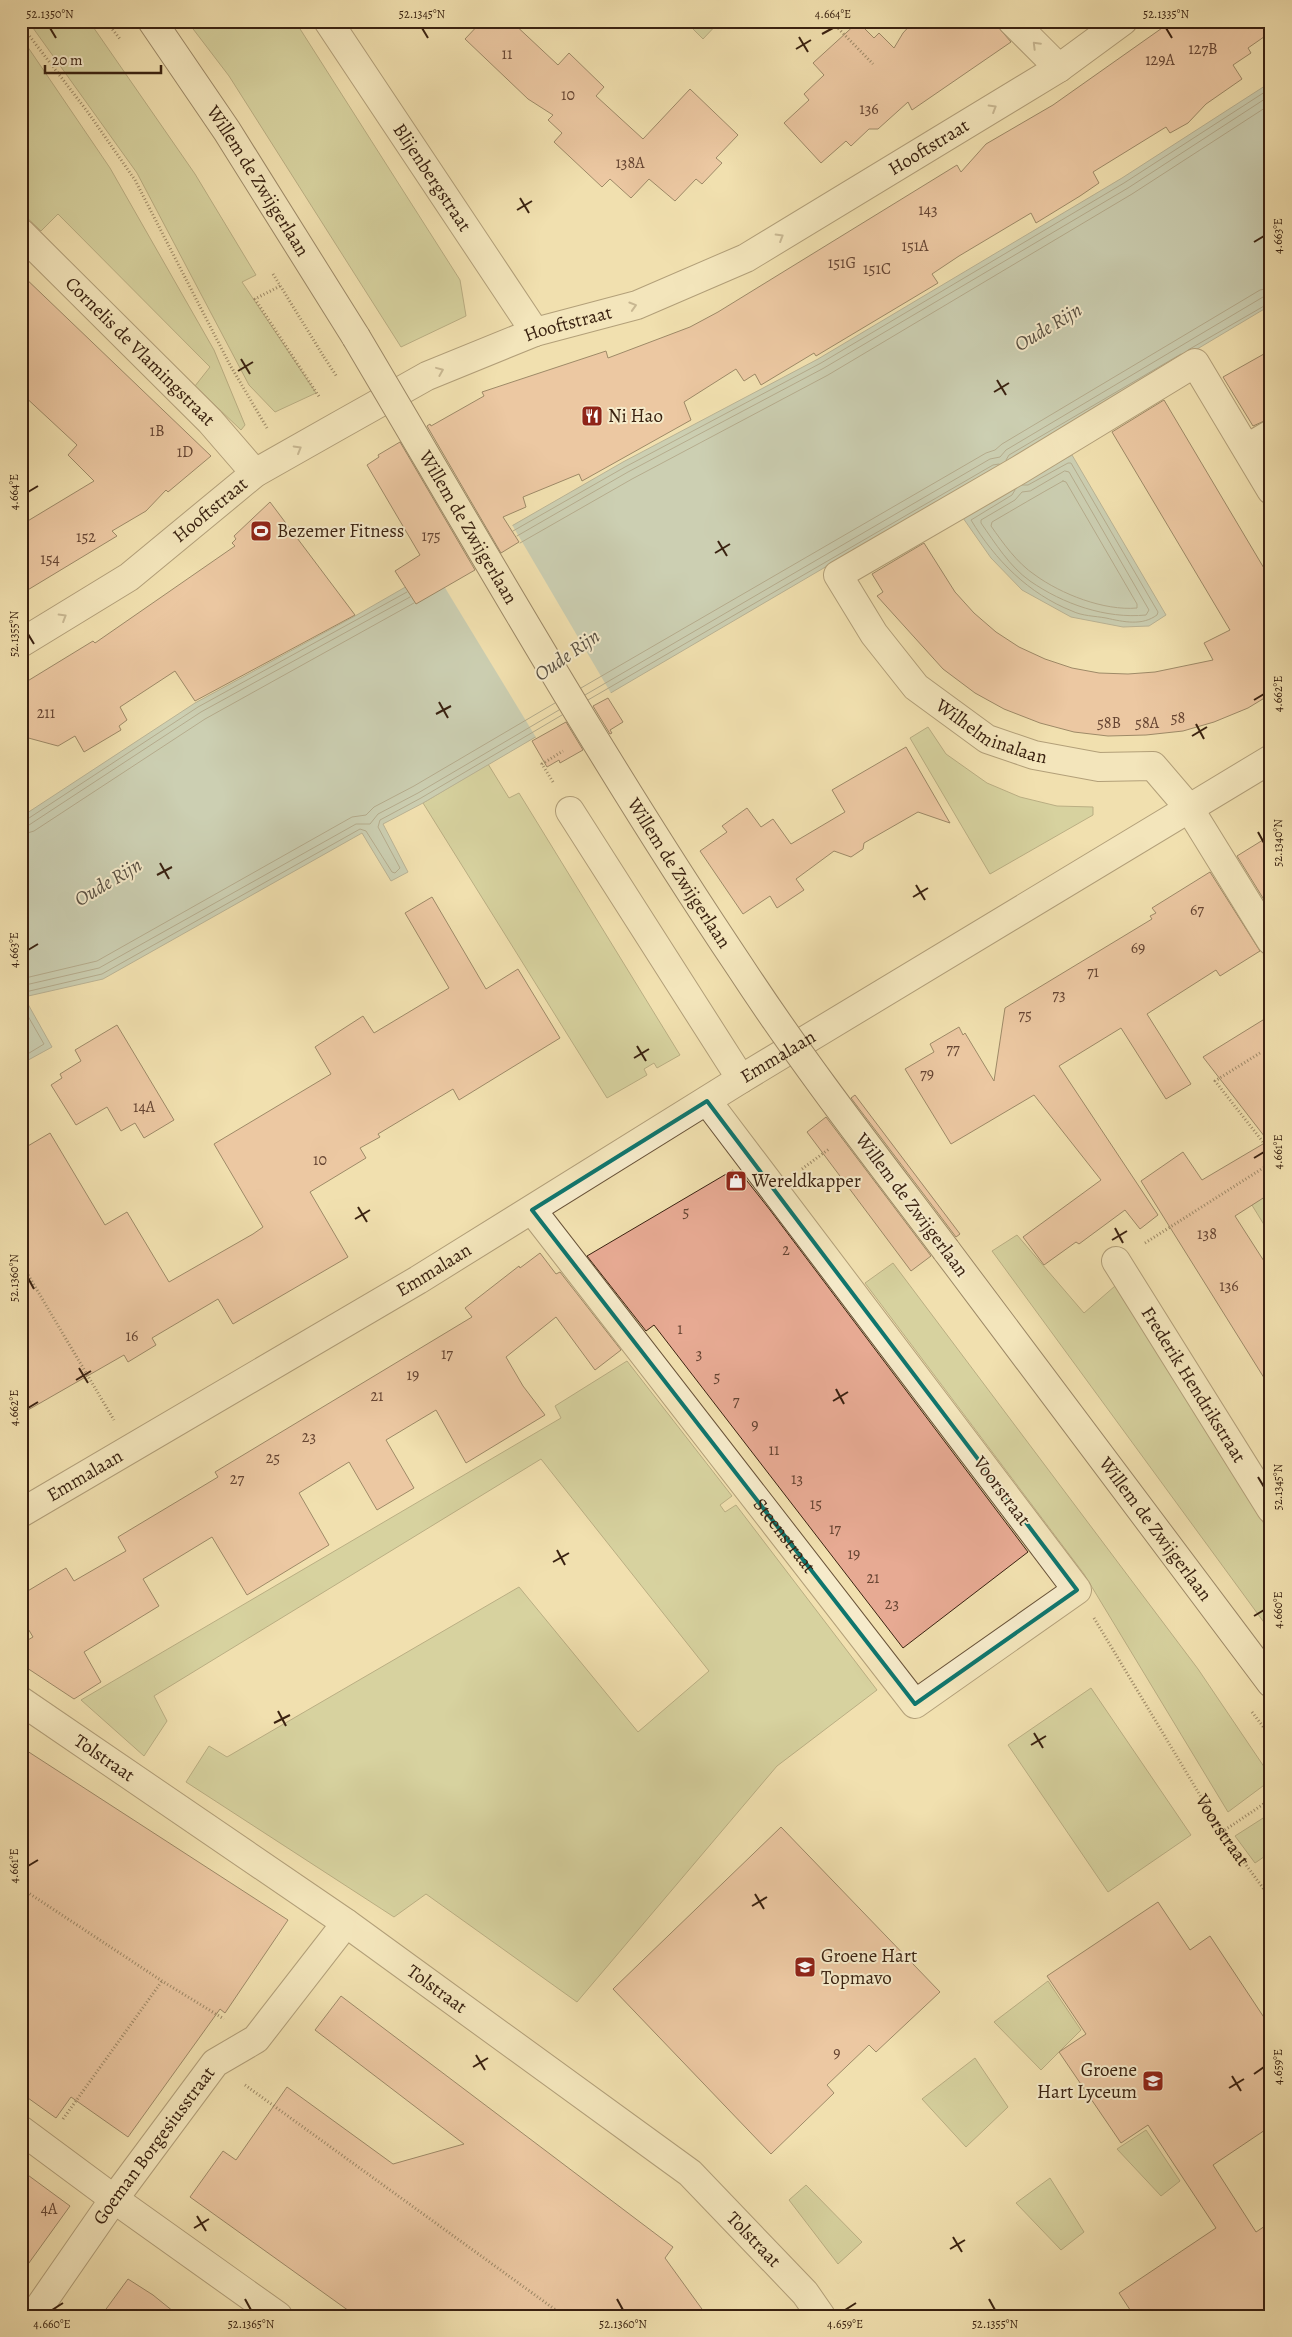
<svg xmlns="http://www.w3.org/2000/svg" width="1292" height="2337" viewBox="0 0 1292 2337" font-family="Alegreya,serif">
<rect width="100%" height="100%" fill="#f1e0af"/>
<filter id="stains"><feTurbulence type="fractalNoise" baseFrequency=".004" numOctaves="4"/><feColorMatrix values="0 0 0 0 .2 0 0 0 0 .09 0 0 0 0 .02 0 0 0 .5 -.17"/></filter>
<radialGradient id="worn" r=".72"><stop offset=".6" stop-color="#630" stop-opacity="0"/><stop offset="1" stop-color="#630" stop-opacity=".3"/></radialGradient>
<g fill="#b8c28c" stroke="#79724e">
<path d="M28 21H89L195 174 256 275 242 282 316 393 275 412 249 385 137 173Z"/>
<path d="M187 21H295L460 280 466 316 401 347 229 76Z"/>
<path d="M685 21H720L703 39Z"/>
<path d="M21 37 110 168 214 350 245 425 241 430 195 386 210 367 58 214 41 231 21 212Z"/>
<path d="M928 727 946 754 987 783 1020 797 1057 806 1093 807V815L990 874 910 738Z"/>
<path d="M488 764 509 798 519 793 680 1055 657 1068 654 1063 644 1069 647 1075 607 1098 423 803Z"/>
<path d="M1271 1169V1236L1242 1189Z"/>
<path d="M1017 1235 1084 1313 1115 1286 1271 1535V1632L992 1251Z"/>
<path d="M893 1263 1198 1669 1271 1777V1780L1228 1812 1084 1574 865 1283Z"/>
<path d="M627 1361 732 1496 720 1505 725 1512 736 1505 877 1690 777 1766 577 2002 426 1894 394 1917 186 1782 209 1746 227 1757 519 1587 638 1732 709 1671 541 1459 154 1696 167 1721 144 1756 81 1700 561 1418 555 1406Z"/>
<path d="M1091 1688 1191 1835 1108 1892 1008 1745Z"/>
<path d="M1271 1813V1852L1255 1863 1235 1836Z"/>
<path d="M1048 1981 1081 2030 1041 2070 994 2022Z"/>
<path d="M975 2058 1008 2107 966 2147 922 2099Z"/>
<path d="M1146 2130 1180 2181 1161 2196 1117 2149Z"/>
<path d="M1050 2178 1084 2232 1061 2250 1016 2203Z"/>
<path d="M806 2185 862 2242 838 2264 789 2200Z"/>
</g>
<path fill="#a1bab7" stroke="#787d75" d="M1271 82V305L1110 401 1025 481 1072 455 1166 615 1149 626 1123 627 1071 617 1022 590 991 558 963 518 851 552 423 803 383 824 408 872 391 881 362 833 103 979 24 997 52 1047 21 1064V817L195 703 355 616 623 462 818 359 1122 178Z"/>
<path fill="#f1e0af" d="M511 523 612 695 537 739 433 568Z"/>
<g fill="none" stroke-linecap="round" stroke-linejoin="round">
<g stroke="#6e6e64" stroke-width="1">
<path d="M1188 350 1271 302"/>
<path d="M1006 460 1009 455 1181 354"/>
<path d="M1065 471 1069 472 1149 610 1146 615C1106 619 1063 604 1030 581 1010 567 995 543 981 523V520L1015 500 1022 492 1030 491Z"/>
<path d="M1063 481 1066 482 1137 604V608C1104 611 1061 594 1035 575 1017 563 1003 543 991 526L992 522C1016 508 1038 495 1063 481Z"/>
<path d="M1015 490 1012 495 971 520C995 560 1029 594 1072 611 1082 616 1095 616 1106 618 1124 622 1142 626 1157 615L1158 612 1071 463H1068L1028 485H1022"/>
<path d="M513 531 625 467 821 363 1124 183 1271 88"/>
<path d="M517 536 628 472 824 368 1128 188 1271 95"/>
<path d="M520 543 632 479 828 375 1132 194 1271 104"/>
<path d="M581 688 986 453 995 450 1002 444 1260 290 1271 288"/>
<path d="M585 695 990 459 1000 457 1006 450 1263 297 1271 295"/>
<path d="M588 700 993 465 999 464"/>
<path d="M21 821 26 820 198 707 407 592"/>
<path d="M21 827 29 825 201 712 410 597"/>
<path d="M21 835 34 831 205 719 414 603"/>
<path d="M21 979 97 961 352 817 366 815 374 807 414 786 555 703"/>
<path d="M21 986 99 968 356 824H370L378 814 418 793 559 710"/>
<path d="M21 993 102 974 360 829 366 831 392 872 395 873 400 868 378 827 380 820 421 798 562 715"/>
<path d="M21 1004 44 1044 21 1058"/>
</g>
</g>
<g fill="#e7aa93" stroke="#3a2211">
<path d="M482 21H511L558 65 569 53 604 87 596 96 643 139 690 89 738 135 716 158 722 163 702 184 696 179 675 201 649 179 631 198 610 179 602 187 554 142 562 133 548 120 553 115 528 99 465 39Z"/>
<path d="M914 21H993L1011 42 912 110 908 102 878 129H869L851 146 846 141 821 163 784 123 809 100 804 94 824 75 813 63 858 22 874 38 879 33 894 48 903 33Z"/>
<path d="M1172 21H1271V32L1248 48 1251 53 1233 65 1242 79 1206 104 1188 123 1170 133 1166 127 1093 172 1099 183 1080 196 1036 223 1031 213 959 256 932 274 938 283 816 356 814 353 761 385 755 374 744 381 736 369 684 402 691 420 582 481 579 474 523 497 526 507 503 517 519 542 501 553 427 426 430 424 431 426 484 396 482 392 606 351 608 358 690 327 718 312 957 165 961 172 986 144 1053 105Z"/>
<path d="M21 274 211 456 168 492 166 490 146 511 112 531 117 536 21 594V525L94 481 68 455 77 445 21 393Z"/>
<path d="M1271 350V418L1253 426 1223 377Z"/>
<path d="M1164 400 1271 580V694L1248 708 1214 722 1183 731 1146 735 1108 736 1074 732 1040 723 1004 709 975 693 943 669 877 596 883 592 872 574 924 543 955 592 974 613 996 632 1019 647 1045 659 1072 668 1099 673 1128 674 1155 672 1213 660 1204 643 1230 630 1112 432Z"/>
<path d="M400 442 475 570 416 604 395 571 420 555 367 465 379 457 378 455Z"/>
<path d="M270 502 355 615 195 701 175 671 120 707 127 720 119 726 121 730 84 752 75 736 58 746 21 736V685L93 641 95 643 235 546 232 543 236 539 234 536Z"/>
<path d="M608 698 623 722 610 730 612 733 610 734 593 706Z"/>
<path d="M566 722 583 750 560 763 559 760 547 767 532 741Z"/>
<path d="M906 747 950 823 918 812 864 843 863 849 851 857 834 851 796 879 804 890 777 908 770 896 743 914 700 851 727 832 722 826 747 808 761 827 773 819 791 844 845 812 832 790Z"/>
<path d="M1271 835V911L1237 856Z"/>
<path d="M1210 872 1260 951 1220 976 1216 970 1147 1014 1191 1084 1166 1099 1121 1028 1059 1066 1158 1215 1140 1229 1125 1210 1079 1244 1076 1242 1044 1265 1023 1237 1101 1180 1034 1095 951 1144 905 1069 934 1052 930 1044 959 1027 963 1035 965 1033 994 1081 1005 1008 1152 919 1150 916 1156 913 1152 908Z"/>
<path d="M432 897 486 989 518 969 560 1038 459 1100 453 1089 378 1134 380 1137 360 1148 366 1158 310 1192 348 1257 233 1324 218 1299 152 1338 156 1345 128 1362 124 1355 21 1414V1150L50 1133 105 1225 127 1212 169 1282 253 1234 263 1227 214 1144 331 1074 315 1047 363 1016 374 1033 449 988 405 913Z"/>
<path d="M1271 1015V1193L1235 1216 1271 1272V1389L1141 1181 1183 1152 1202 1180 1268 1141 1203 1057Z"/>
<path d="M117 1025 174 1120 144 1138 135 1123 121 1131 107 1107 76 1125 51 1085 62 1078 60 1074 81 1061 75 1050Z"/>
<path d="M855 1095 960 1234 956 1237 851 1098Z"/>
<path d="M826 1117 931 1256 911 1271 807 1132Z"/>
<path d="M733 1170 735 1174 740 1172 770 1210 1028 1552 903 1648 654 1325 646 1331 587 1256Z"/>
<path d="M540 1253 556 1274 560 1272 621 1350 595 1370 556 1317 506 1357 523 1386 545 1415 466 1463 436 1410 386 1440 414 1488 377 1510 349 1462 299 1493 329 1545 247 1595 212 1537 143 1579 159 1606 84 1652 101 1682 74 1699 21 1664V1644L33 1637 21 1617V1595L66 1568 74 1581 126 1551 118 1537 218 1477 215 1472 472 1317 465 1308 519 1266 520 1268Z"/>
<path d="M21 1747 288 1920 225 2013 220 2009 128 2137 71 2097 56 2118 21 2093Z"/>
<path d="M781 1827 940 1992 876 2052 869 2045 827 2085 834 2093 771 2154 613 1989Z"/>
<path d="M1158 1902 1190 1950 1210 1936 1271 2028V2126L1213 2165 1256 2232 1271 2222V2316H1134L1119 2293 1216 2228 1148 2125 1121 2143 1059 2052 1086 2034 1047 1976Z"/>
<path d="M341 1996 673 2247 665 2258 707 2316H356L190 2197 223 2151 236 2160 287 2087 393 2164 464 2144 315 2030Z"/>
<path d="M21 2170 70 2206 21 2274Z"/>
<path d="M128 2279 153 2295 179 2316H101Z"/>
</g>
<g fill="none" stroke-linecap="round" stroke-linejoin="round">
<g stroke="#685238" stroke-width="30">
<g id="street">
<path id="s2" d="M328 21 535 332"/>
<path d="M1012 21 1059 68"/>
<path id="s3" d="M21 233 210 421 255 473"/>
<path d="M1247 448 1271 434"/>
<path id="s4" d="M1271 490 1195 363 1019 470 838 575 874 634 916 687 987 739 1034 755 1099 767 1153 766 1189 808 1271 941"/>
<path id="s5" d="M21 643 129 577 255 473 338 426 427 376 535 332 637 305 746 258 1059 68 1123 21"/>
<path d="M570 811 741 1079"/>
<path id="s6" d="M532 1210 915 1704 1077 1590 707 1101"/>
<path id="s7" d="M1116 1261 1271 1509"/>
<path id="s8" d="M21 1513 418 1280 741 1079 1271 759"/>
<path id="s9" d="M21 1701 346 1923 690 2173 805 2293 821 2316"/>
<path d="M21 2130 114 2199 278 2316"/>
<path id="s10" d="M33 2316 114 2199 215 2063 256 2039 346 1923"/>
</g>
</g>
<g stroke="#3a2211" stroke-width="30">
<g id="secondary">
<path id="s11" d="M152 21 227 131 356 337"/>
<path id="s12" d="M946 1250 1271 1683"/>
</g>
</g>
<g stroke="#3a2211" stroke-width="3" stroke-dasharray="1 2.5" stroke-linecap="butt">
<path d="M106 21 120 39"/>
<path d="M831 21 873 64"/>
<path d="M21 25 87 111 135 180 230 365 267 428"/>
<path d="M273 274 324 357"/>
<path d="M280 286 255 299 320 398"/>
<path d="M553 782 542 764 563 751"/>
<path d="M1260 1053 1215 1081 1271 1152"/>
<path d="M802 1169 829 1149"/>
<path d="M1145 1243 1271 1163"/>
<path d="M21 1263 114 1420"/>
<path id="s1" d="M1094 1618 1222 1832 1271 1899"/>
<path d="M1252 1712 1271 1737"/>
<path d="M1222 1832 1271 1799"/>
<path d="M21 1888 162 1981 224 2019"/>
<path d="M245 2085 564 2316"/>
<path d="M63 2119 162 1981"/>
</g>
<use href="#street" stroke="#f6ebcb" stroke-width="28"/>
<use href="#secondary" stroke="#f6ebcb" stroke-width="28"/>
<g stroke="#3a2211" stroke-width="30" stroke-linecap="butt">
<g id="secondary-bridge">
<path id="s13" d="M356 337C481 548 603 763 740 967 804 1065 876 1157 946 1250"/>
</g>
</g>
<path stroke="#3a2211" stroke-width="3" stroke-dasharray="1 2.5" stroke-linecap="butt" d="M324 357 337 377"/>
<use href="#secondary-bridge" stroke="#f6ebcb" stroke-width="28"/>
</g>
<defs><path id="oneway-chevron" d="M-2-3.5L2.5 0L-2 3.5" fill="none" stroke-width="1.6" stroke-linecap="round" stroke-linejoin="round" transform="scale(1.25)"/></defs>
<g stroke="#98866e">
<use href="#oneway-chevron" transform="translate(1036 45) rotate(-135)"/>
<use href="#oneway-chevron" transform="translate(993 108) rotate(-31)"/>
<use href="#oneway-chevron" transform="translate(780 237) rotate(-31)"/>
<use href="#oneway-chevron" transform="translate(633 306) rotate(-17)"/>
<use href="#oneway-chevron" transform="translate(440 371) rotate(-22)"/>
<use href="#oneway-chevron" transform="translate(298 449) rotate(-30)"/>
<use href="#oneway-chevron" transform="translate(63 617) rotate(-31)"/>
</g>
<path d="M0 0H1292V2337H0ZM707 1101 1077 1590 915 1704 532 1210Z" fill="#f1e0af" fill-opacity=".55" fill-rule="evenodd"/>
<path fill="none" stroke="#0f766e" stroke-width="4" stroke-linejoin="round" d="M707 1101 1077 1590 915 1704 532 1210Z"/>
<path fill="none" stroke="#3a2211" stroke-width="2" d="M50 28 56 38M422 28 428 38M1166 28 1172 38M822 34 833 28M799 37 808 52M796 49 811 40M520 198 529 213M517 210 532 201M1254 242 1264 236M241 359 250 374M238 371 253 362M997 380 1006 395M994 392 1009 383M28 492 38 486M718 541 727 556M715 553 730 544M28 634 34 644M1254 700 1264 694M439 702 448 718M436 714 451 706M1196 724 1204 739M1192 736 1207 727M1258 832 1264 843M160 863 169 879M157 875 172 867M916 885 925 900M913 897 928 888M28 950 38 944M637 1046 646 1061M634 1058 649 1049M1254 1158 1264 1152M358 1207 367 1222M355 1219 370 1210M1115 1228 1123 1243M1112 1240 1127 1231M28 1278 34 1289M79 1368 88 1383M76 1380 91 1371M836 1389 844 1404M833 1401 848 1392M28 1408 38 1402M1258 1477 1264 1487M557 1550 565 1565M553 1562 569 1553M1254 1616 1264 1610M278 1711 286 1726M274 1723 290 1715M1034 1733 1043 1748M1031 1745 1046 1736M28 1866 38 1860M755 1894 764 1909M752 1906 767 1897M476 2055 485 2070M473 2067 488 2058M1254 2074 1264 2067M1232 2076 1241 2091M1229 2088 1244 2079M197 2216 206 2231M194 2228 209 2219M953 2237 962 2252M950 2249 965 2240M245 2299 251 2310M617 2299 623 2310M989 2299 995 2310M52 2310 63 2303M845 2310 856 2303"/>
<defs>
<g id="restaurant-square" transform="scale(1.125)"><rect x="-9" y="-9" width="18" height="18" rx="4" fill="#8f2418" stroke="#f6ebcb"/><path d="M-5-6h1v4h1v-4h1v4h1v-4h1v5L-1.5 .5V6h-2V.5L-5-1ZM5-6V6H3V1.5H1.5Q1.5-4 5-6Z" fill="#fff"/></g>
<g id="stadium-square" transform="scale(1.125)"><rect x="-9" y="-9" width="18" height="18" rx="4" fill="#8f2418" stroke="#f6ebcb"/><path d="M0-5a6.5 5 0 1 0 0 10a6.5 5 0 1 0 0-10ZM-3.5-1.8h7v3.6h-7Z" fill="#fff"/></g>
<g id="shop-square" transform="scale(1.125)"><rect x="-9" y="-9" width="18" height="18" rx="4" fill="#8f2418" stroke="#f6ebcb"/><path d="M-5-2.5h2.3a2.7 3.5 0 0 1 5.4 0H5L5.5 6h-11ZM-1.5-2.5h3a1.5 2.3 0 0 0-3 0Z" fill="#fff"/></g>
<g id="school-square" transform="scale(1.125)"><rect x="-9" y="-9" width="18" height="18" rx="4" fill="#8f2418" stroke="#f6ebcb"/><path d="M0-5L7-2L0 1L-7-2ZM-4 1L0 2.5L4 1V4Q0 6-4 4Z" fill="#fff"/></g>
</defs>
<g fill-rule="evenodd">
<use href="#restaurant-square" x="592" y="416"/>
<use href="#stadium-square" x="261" y="531"/>
<use href="#shop-square" x="736" y="1181"/>
<use href="#school-square" x="805" y="1967"/>
<use href="#school-square" x="1153" y="2081"/>
</g>
<g text-anchor="middle" dominant-baseline="central" stroke-width="4" stroke-linejoin="round" paint-order="stroke">
<g font-size="16" fill="#654432">
<text x="1203" y="49">127B</text>
<text x="507" y="54">11</text>
<text x="1160" y="60">129A</text>
<text x="568" y="95">10</text>
<text x="869" y="109">136</text>
<text x="630" y="163">138A</text>
<text x="928" y="210">143</text>
<text x="915" y="246">151A</text>
<text x="842" y="263">151G</text>
<text x="877" y="269">151C</text>
<text x="157" y="431">1B</text>
<text x="185" y="452">1D</text>
<text x="431" y="536">175</text>
<text x="86" y="537">152</text>
<text x="50" y="559">154</text>
<text x="46" y="713">211</text>
<text x="1178" y="718">58</text>
<text x="1109" y="723">58B</text>
<text x="1147" y="723">58A</text>
<text x="1197" y="910">67</text>
<text x="1138" y="948">69</text>
<text x="1093" y="972">71</text>
<text x="1059" y="995">73</text>
<text x="1025" y="1015">75</text>
<text x="953" y="1049">77</text>
<text x="927" y="1074">79</text>
<text x="144" y="1107">14A</text>
<text x="320" y="1160">10</text>
<text x="686" y="1212">5</text>
<text x="1207" y="1234">138</text>
<text x="786" y="1250">2</text>
<text x="1229" y="1286">136</text>
<text x="680" y="1329">1</text>
<text x="132" y="1336">16</text>
<text x="447" y="1354">17</text>
<text x="699" y="1354">3</text>
<text x="413" y="1375">19</text>
<text x="717" y="1377">5</text>
<text x="377" y="1396">21</text>
<text x="736" y="1401">7</text>
<text x="755" y="1425">9</text>
<text x="309" y="1437">23</text>
<text x="774" y="1450">11</text>
<text x="273" y="1458">25</text>
<text x="237" y="1479">27</text>
<text x="797" y="1479">13</text>
<text x="816" y="1504">15</text>
<text x="835" y="1529">17</text>
<text x="854" y="1554">19</text>
<text x="873" y="1578">21</text>
<text x="892" y="1604">23</text>
<text x="837" y="2053">9</text>
<text x="49" y="2209">4A</text>
</g>
<g font-size="19" fill="#3a2211" stroke="#f6ebcb">
<text stroke="none"><textPath href="#s5" startOffset="1042">Hooftstraat</textPath></text>
<text stroke="none"><textPath href="#s2" startOffset="188">Blijenbergstraat</textPath></text>
<text stroke="none"><textPath href="#s11" startOffset="192">Willem de Zwijgerlaan</textPath></text>
<text stroke="none"><textPath href="#s5" startOffset="638">Hooftstraat</textPath></text>
<text stroke="none"><textPath href="#s3" startOffset="168">Cornelis de Vlamingstraat</textPath></text>
<text stroke="none"><textPath href="#s5" startOffset="232">Hooftstraat</textPath></text>
<text stroke="none"><textPath href="#s13" startOffset="221">Willem de Zwijgerlaan</textPath></text>
<text stroke="none"><textPath href="#s4" startOffset="789">Wilhelminalaan</textPath></text>
<text stroke="none"><textPath href="#s13" startOffset="626">Willem de Zwijgerlaan</textPath></text>
<text stroke="none"><textPath href="#s8" startOffset="884">Emmalaan</textPath></text>
<text transform="translate(912 1205) rotate(53)">Willem de Zwijgerlaan</text>
<text stroke="none"><textPath href="#s8" startOffset="479">Emmalaan</textPath></text>
<text stroke="none"><textPath href="#s7" startOffset="146">Frederik Hendrikstraat</textPath></text>
<text stroke="none"><textPath href="#s8" startOffset="74">Emmalaan</textPath></text>
<text transform="translate(1002 1491) rotate(53)">Voorstraat</text>
<text stroke="none"><textPath href="#s12" startOffset="349">Willem de Zwijgerlaan</textPath></text>
<text stroke="none"><textPath href="#s6" startOffset="412">Steenstraat</textPath></text>
<text stroke="none"><textPath href="#s9" startOffset="101">Tolstraat</textPath></text>
<text stroke="none"><textPath href="#s1" startOffset="248">Voorstraat</textPath></text>
<text stroke="none"><textPath href="#s9" startOffset="506">Tolstraat</textPath></text>
<text stroke="none"><textPath href="#s10" startOffset="209">Goeman Borgesiusstraat</textPath></text>
<text stroke="none"><textPath href="#s9" startOffset="911">Tolstraat</textPath></text>
</g>
<g font-size="19" fill="#3a2211" stroke="#f6ebcb" text-anchor="start">
<text x="608" y="416">Ni Hao</text>
<text x="277" y="531">Bezemer Fitness</text>
<text x="752" y="1181">Wereldkapper</text>
<text x="821" y="1956">Groene Hart<tspan x="821" dy="22">Topmavo</tspan></text>
<text x="1137" y="2070" text-anchor="end">Groene<tspan x="1137" dy="22">Hart Lyceum</tspan></text>
</g>
<g font-size="20" font-style="italic" fill="#595043" stroke="#f6ebcb">
<text transform="translate(1048 327) rotate(-31)">Oude Rijn</text>
<text transform="translate(567 655) rotate(-35)">Oude Rijn</text>
<text transform="translate(108 882) rotate(-31)">Oude Rijn</text>
</g>
</g>
<rect width="1292" height="2337" fill="none" stroke="#f1e0af" stroke-width="55"/>
<path d="M45 65v8h116v-8" fill="none" stroke="#3a2211" stroke-width="2.5"/>
<text x="52" y="65" font-size="15" fill="#3a2211" stroke="#f6ebcb" stroke-width="4" paint-order="stroke">20 m</text>
<rect x="28" y="28" width="1236" height="2282" fill="none" stroke="#3a2211" stroke-width="2"/>
<g font-size="12" text-anchor="middle" fill="#3a2211">
<text x="50" y="18">52.1350°N</text>
<text x="422" y="18">52.1345°N</text>
<text x="833" y="18">4.664°E</text>
<text x="1166" y="18">52.1335°N</text>
<text transform="translate(1278 236) rotate(-90)" y="4">4.663°E</text>
<text transform="translate(14 492) rotate(-90)" y="4">4.664°E</text>
<text transform="translate(14 634) rotate(-90)" y="4">52.1355°N</text>
<text transform="translate(1278 694) rotate(-90)" y="4">4.662°E</text>
<text transform="translate(1278 843) rotate(-90)" y="4">52.1340°N</text>
<text transform="translate(14 950) rotate(-90)" y="4">4.663°E</text>
<text transform="translate(1278 1152) rotate(-90)" y="4">4.661°E</text>
<text transform="translate(14 1278) rotate(-90)" y="4">52.1360°N</text>
<text transform="translate(14 1408) rotate(-90)" y="4">4.662°E</text>
<text transform="translate(1278 1487) rotate(-90)" y="4">52.1345°N</text>
<text transform="translate(1278 1610) rotate(-90)" y="4">4.660°E</text>
<text transform="translate(14 1866) rotate(-90)" y="4">4.661°E</text>
<text transform="translate(1278 2067) rotate(-90)" y="4">4.659°E</text>
<text x="52" y="2328">4.660°E</text>
<text x="251" y="2328">52.1365°N</text>
<text x="623" y="2328">52.1360°N</text>
<text x="845" y="2328">4.659°E</text>
<text x="995" y="2328">52.1355°N</text>
</g>
<rect width="100%" height="100%" filter="url(#stains)"/>
<rect width="100%" height="100%" fill="url(#worn)"/>
</svg>
